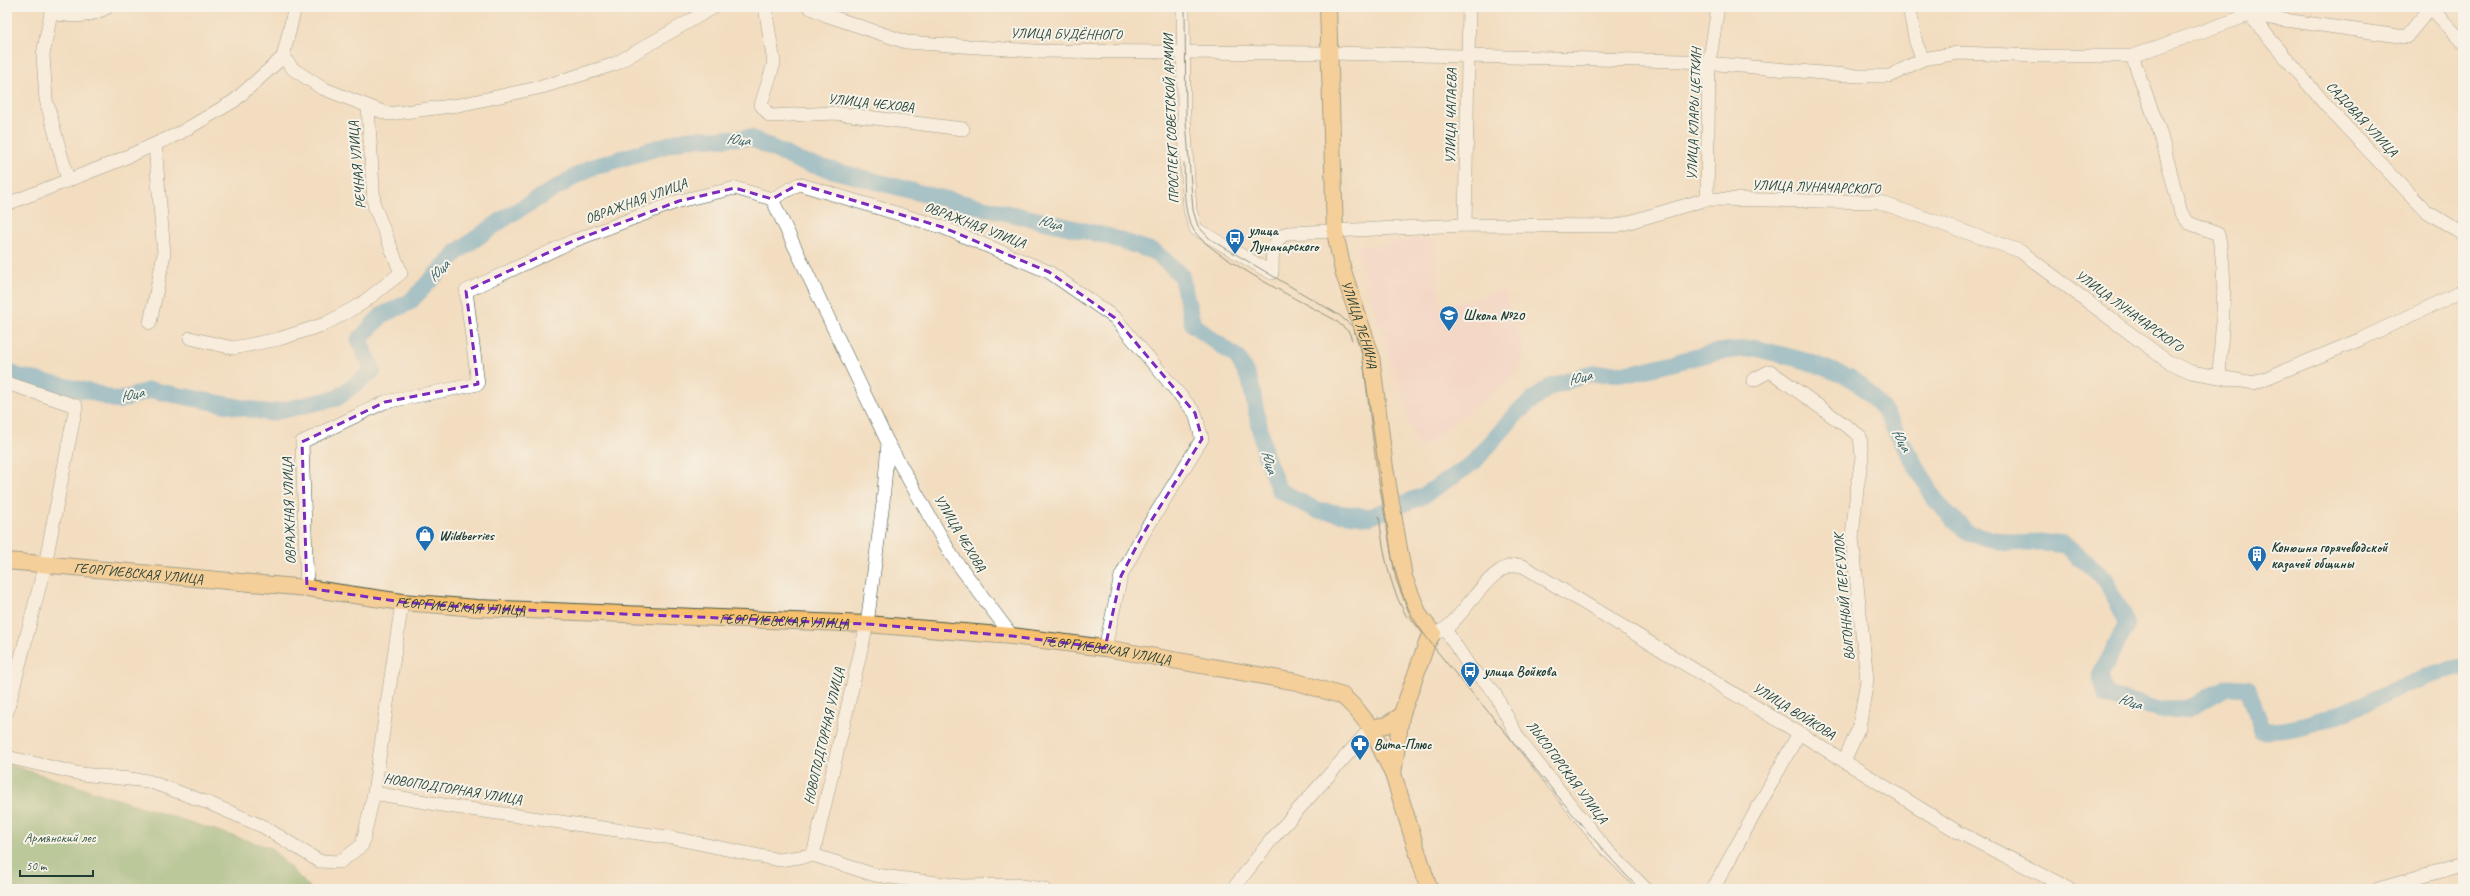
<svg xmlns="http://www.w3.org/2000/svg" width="2470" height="896" viewBox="0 0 2470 896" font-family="Caveat,sans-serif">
<rect width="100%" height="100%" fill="#f7f3e8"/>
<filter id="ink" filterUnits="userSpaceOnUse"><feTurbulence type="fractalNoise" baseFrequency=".025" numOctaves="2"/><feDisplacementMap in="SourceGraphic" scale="8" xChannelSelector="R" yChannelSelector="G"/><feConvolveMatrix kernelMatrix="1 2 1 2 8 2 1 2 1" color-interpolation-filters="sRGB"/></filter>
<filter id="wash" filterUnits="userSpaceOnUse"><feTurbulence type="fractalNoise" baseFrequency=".012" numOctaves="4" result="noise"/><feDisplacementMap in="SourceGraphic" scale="16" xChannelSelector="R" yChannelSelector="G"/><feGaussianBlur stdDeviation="0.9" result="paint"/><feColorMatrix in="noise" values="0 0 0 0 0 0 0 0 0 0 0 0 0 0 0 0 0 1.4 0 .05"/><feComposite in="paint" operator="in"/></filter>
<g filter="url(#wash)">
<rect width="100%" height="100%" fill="#f2ddc0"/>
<path fill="#f7d0cd" d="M1434 237 1440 306 1504 291 1525 358 1504 386 1418 450 1355 247Z"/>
<path fill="#77af6d" stroke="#4b7650" d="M7 764 271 848 311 889H7Z"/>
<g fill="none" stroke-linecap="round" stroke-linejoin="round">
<path stroke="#51a3cc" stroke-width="17" d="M7 371 17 376 92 392 118 401 150 390 270 413 337 398 373 371 359 340 382 315 410 302 458 251 508 216 590 168 687 139 751 138 801 162 924 194 1107 236 1155 252 1181 275 1193 325 1238 358 1250 381 1265 454 1279 490 1316 510 1369 517 1423 496 1473 463 1519 411 1548 388 1587 374 1632 373 1717 352 1755 348 1806 361 1849 377 1866 390 1883 409 1937 503 1968 533 2007 543 2039 542 2065 545 2105 579 2127 624 2100 675 2106 695 2160 710 2188 709 2227 687 2248 688 2262 731C2335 732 2394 678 2463 667"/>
</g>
</g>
<g filter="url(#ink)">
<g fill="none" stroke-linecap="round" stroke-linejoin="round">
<g stroke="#3f5549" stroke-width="14">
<g id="minor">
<path d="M52 7 43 55 46 100 68 180"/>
<path d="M765 7 774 63 761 105 770 116 834 113 963 129"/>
<path d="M809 7 826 15 906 42 1034 51 1328 53 1683 61 1858 76H1890L1923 59 1958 53 2039 56H2132L2249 15 2406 37 2431 7"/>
<path d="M1183 7 1184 117 1190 210 1196 229 1272 273C1273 255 1269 241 1288 233L1465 225 1616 226 1707 199 1879 202 2020 251 2167 361 2191 372 2254 383 2359 340 2463 291"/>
<path d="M1909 7 1916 43 1923 59"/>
<path d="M2243 7 2330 110 2426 211 2463 234"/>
<path d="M2430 7 2463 42"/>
<path d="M51 13C75 17 87 18 108 7"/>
<path d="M2132 56 2160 132 2181 213 2189 223 2218 234C2229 279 2221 330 2219 377"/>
<path d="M283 57 295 7"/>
<path d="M772 199 888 443 952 556 1012 636"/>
<path d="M1707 199 1709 64 1718 7"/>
<path d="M7 204 115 162 180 133 234 101 283 57 293 69 322 88 388 114 459 105 542 87 615 64 714 7"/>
<path d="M1465 225 1469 7"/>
<path d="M150 323 164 254 155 145"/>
<path d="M190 338 233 348 279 339 325 324 361 304 401 273 374 205 368 107"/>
<path d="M1753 380 1770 371 1860 436 1862 457 1857 489 1852 537 1867 680 1859 728 1844 761"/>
<path d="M7 383 76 406 45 565 7 712"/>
<path d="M307 588 302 442 385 402 478 384 466 291 573 241 679 201 735 188 772 199 799 184 942 227 1049 272 1115 318 1195 413 1202 439 1143 534 1121 576 1105 648"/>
<path d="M1445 629 1471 669 1481 677 1494 692 1520 741 1603 846 1646 889"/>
<path d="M1433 633C1437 632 1442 631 1445 629 1467 614 1492 558 1523 566L1799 733 1958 832 2070 889"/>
<path d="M7 757 81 774 148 781 211 804 264 827 319 861 340 862 362 845 374 793 448 806 673 838 779 860 813 855 875 875 960 886 1014 885 1044 889"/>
<path d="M374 793 402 602"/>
<path d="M813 855 867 624 883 503 888 443"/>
<path d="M1233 889 1271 840 1371 728"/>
<path d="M1713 889 1799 733"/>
<path d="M2378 889 2463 865"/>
</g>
</g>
<g stroke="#3f5549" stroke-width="18">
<g id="major">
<path id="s1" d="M1328 7 1335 232 1343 271 1371 355 1385 468 1404 577 1419 615 1433 633 1427 643 1401 716 1393 774"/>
<path id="s2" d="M7 561 307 588 402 602 477 608 867 624 1012 636 1105 648 1297 682 1343 696 1357 710 1371 728 1393 774 1429 889"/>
<path d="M1371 728 1386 725 1401 716"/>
</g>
</g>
<use href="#minor" stroke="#fff" stroke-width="13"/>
<use href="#major" stroke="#f8bf6c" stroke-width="16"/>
<g stroke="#1f3d34" stroke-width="1">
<path d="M1185 7 1186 121 1193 210 1198 226 1210 239 1339 315 1353 327 1361 347 1392 559C1398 581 1404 604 1417 624 1443 662 1476 696 1505 732 1549 785 1591 839 1639 889"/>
<path d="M1184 163C1185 184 1182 210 1193 229 1207 255 1306 304 1335 320L1349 332 1352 340"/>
<path d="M1379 516C1383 551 1389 586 1407 617"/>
</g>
</g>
</g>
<path d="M0 0H2470V896H0ZM799 184 942 227 1049 272 1115 318 1195 413 1202 439 1143 534 1121 576 1105 648 1012 636 867 624 477 608 402 602 307 588 302 442 385 402 478 384 466 291 573 241 679 201 735 188 772 199Z" fill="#f2ddc0" fill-opacity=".55" fill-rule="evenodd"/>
<path fill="none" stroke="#7b2cbf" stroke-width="3" stroke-dasharray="8 5" stroke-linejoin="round" d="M799 184 942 227 1049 272 1115 318 1195 413 1202 439 1143 534 1121 576 1105 648 1012 636 867 624 477 608 402 602 307 588 302 442 385 402 478 384 466 291 573 241 679 201 735 188 772 199Z"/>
<defs>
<g id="bus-pin" transform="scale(1)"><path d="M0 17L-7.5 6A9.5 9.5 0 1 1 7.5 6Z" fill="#1f6fb2" stroke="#f7f3e8"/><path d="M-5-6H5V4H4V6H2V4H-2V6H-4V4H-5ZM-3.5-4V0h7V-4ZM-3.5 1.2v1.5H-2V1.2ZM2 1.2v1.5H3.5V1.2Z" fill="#fff"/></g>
<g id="school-pin" transform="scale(1)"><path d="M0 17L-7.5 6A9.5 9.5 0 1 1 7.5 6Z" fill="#1f6fb2" stroke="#f7f3e8"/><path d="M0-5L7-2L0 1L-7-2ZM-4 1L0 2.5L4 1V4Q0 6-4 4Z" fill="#fff"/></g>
<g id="shop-pin" transform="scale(1)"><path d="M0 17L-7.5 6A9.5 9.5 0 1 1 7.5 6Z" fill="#1f6fb2" stroke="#f7f3e8"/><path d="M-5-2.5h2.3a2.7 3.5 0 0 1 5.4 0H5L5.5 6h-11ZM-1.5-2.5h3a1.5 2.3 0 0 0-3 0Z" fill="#fff"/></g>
<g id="building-pin" transform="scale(1)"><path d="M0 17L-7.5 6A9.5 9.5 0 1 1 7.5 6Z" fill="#1f6fb2" stroke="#f7f3e8"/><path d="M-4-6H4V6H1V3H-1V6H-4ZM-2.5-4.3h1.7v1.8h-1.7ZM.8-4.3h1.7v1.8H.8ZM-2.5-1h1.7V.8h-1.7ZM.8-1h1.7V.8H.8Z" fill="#fff"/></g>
<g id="pharmacy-pin" transform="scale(1)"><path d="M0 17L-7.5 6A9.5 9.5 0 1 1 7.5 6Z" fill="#1f6fb2" stroke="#f7f3e8"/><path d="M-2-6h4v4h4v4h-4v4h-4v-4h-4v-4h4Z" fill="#fff"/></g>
</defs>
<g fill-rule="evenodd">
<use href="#bus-pin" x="1235" y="238"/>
<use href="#school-pin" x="1449" y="315"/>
<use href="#shop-pin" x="425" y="535"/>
<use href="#building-pin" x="2257" y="555"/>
<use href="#bus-pin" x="1470" y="671"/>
<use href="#pharmacy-pin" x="1360" y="744"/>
</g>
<g text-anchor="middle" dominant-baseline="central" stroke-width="4" stroke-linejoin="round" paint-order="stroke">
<g font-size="14" fill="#1f3d34" stroke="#f7f3e8">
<text transform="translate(1066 34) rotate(1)">УЛИЦА БУДЁННОГО</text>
<text transform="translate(871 103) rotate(6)">УЛИЦА ЧЕХОВА</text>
<text transform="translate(1694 114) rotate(-88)">УЛИЦА КЛАРЫ ЦЕТКИН</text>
<text transform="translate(1451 116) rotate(-89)">УЛИЦА ЧАПАЕВА</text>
<text transform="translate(1171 119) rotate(-92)">ПРОСПЕКТ СОВЕТСКОЙ АРМИИ</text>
<text transform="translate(2362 119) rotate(47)">САДОВАЯ УЛИЦА</text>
<text transform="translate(357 165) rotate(-95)">РЕЧНАЯ УЛИЦА</text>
<text transform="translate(1816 187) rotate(2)">УЛИЦА ЛУНАЧАРСКОГО</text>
<text transform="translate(636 201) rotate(-20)">ОВРАЖНАЯ УЛИЦА</text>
<text transform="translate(975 225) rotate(21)">ОВРАЖНАЯ УЛИЦА</text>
<text transform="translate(2129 311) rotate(36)">УЛИЦА ЛУНАЧАРСКОГО</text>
<text stroke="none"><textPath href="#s1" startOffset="321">УЛИЦА ЛЕНИНА</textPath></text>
<text transform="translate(289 511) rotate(-92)">ОВРАЖНАЯ УЛИЦА</text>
<text transform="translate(960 533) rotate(59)">УЛИЦА ЧЕХОВА</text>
<text stroke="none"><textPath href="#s2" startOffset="132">ГЕОРГИЕВСКАЯ УЛИЦА</textPath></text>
<text transform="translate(1844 597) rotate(-95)">ВЫГОННЫЙ ПЕРЕУЛОК</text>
<text stroke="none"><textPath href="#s2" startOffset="456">ГЕОРГИЕВСКАЯ УЛИЦА</textPath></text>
<text stroke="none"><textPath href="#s2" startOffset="780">ГЕОРГИЕВСКАЯ УЛИЦА</textPath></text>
<text stroke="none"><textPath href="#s2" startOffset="1104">ГЕОРГИЕВСКАЯ УЛИЦА</textPath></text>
<text transform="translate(1794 711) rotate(32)">УЛИЦА ВОЙКОВА</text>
<text transform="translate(824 736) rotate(-77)">НОВОПОДГОРНАЯ УЛИЦА</text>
<text transform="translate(1567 772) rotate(53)">ЛЫСОГОРСКАЯ УЛИЦА</text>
<text transform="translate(453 789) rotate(9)">НОВОПОДГОРНАЯ УЛИЦА</text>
</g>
<g font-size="14" font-weight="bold" fill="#1f3d34" stroke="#f7f3e8" text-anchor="start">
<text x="1249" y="230">улица<tspan x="1249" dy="16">Луначарского</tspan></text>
<text x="1463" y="315">Школа №20</text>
<text x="439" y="535">Wildberries</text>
<text x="2271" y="547">Конюшня горячеводской<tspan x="2271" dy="16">казачей общины</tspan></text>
<text x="1484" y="671">улица Войкова</text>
<text x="1374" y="744">Вита-Плюс</text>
</g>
<g font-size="14" fill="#365943" stroke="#f7f3e8">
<text x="60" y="837">Армянский лес</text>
</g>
<g font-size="15" font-style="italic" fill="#2e5c62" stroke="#f7f3e8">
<text transform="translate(738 140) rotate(4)">Юца</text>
<text transform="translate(1050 223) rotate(13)">Юца</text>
<text transform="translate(439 271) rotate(-47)">Юца</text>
<text transform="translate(1580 378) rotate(-15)">Юца</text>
<text transform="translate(132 395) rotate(-14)">Юца</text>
<text transform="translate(1901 440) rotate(60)">Юца</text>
<text transform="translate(1269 462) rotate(72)">Юца</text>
<text transform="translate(2130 702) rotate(16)">Юца</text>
</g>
</g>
<rect width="2470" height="896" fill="none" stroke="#f7f3e8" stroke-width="24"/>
<path d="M20 870v6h73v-6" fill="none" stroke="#1f3d34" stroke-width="2"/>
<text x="26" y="870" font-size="12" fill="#1f3d34" stroke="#f7f3e8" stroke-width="3" paint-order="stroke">50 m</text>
</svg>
